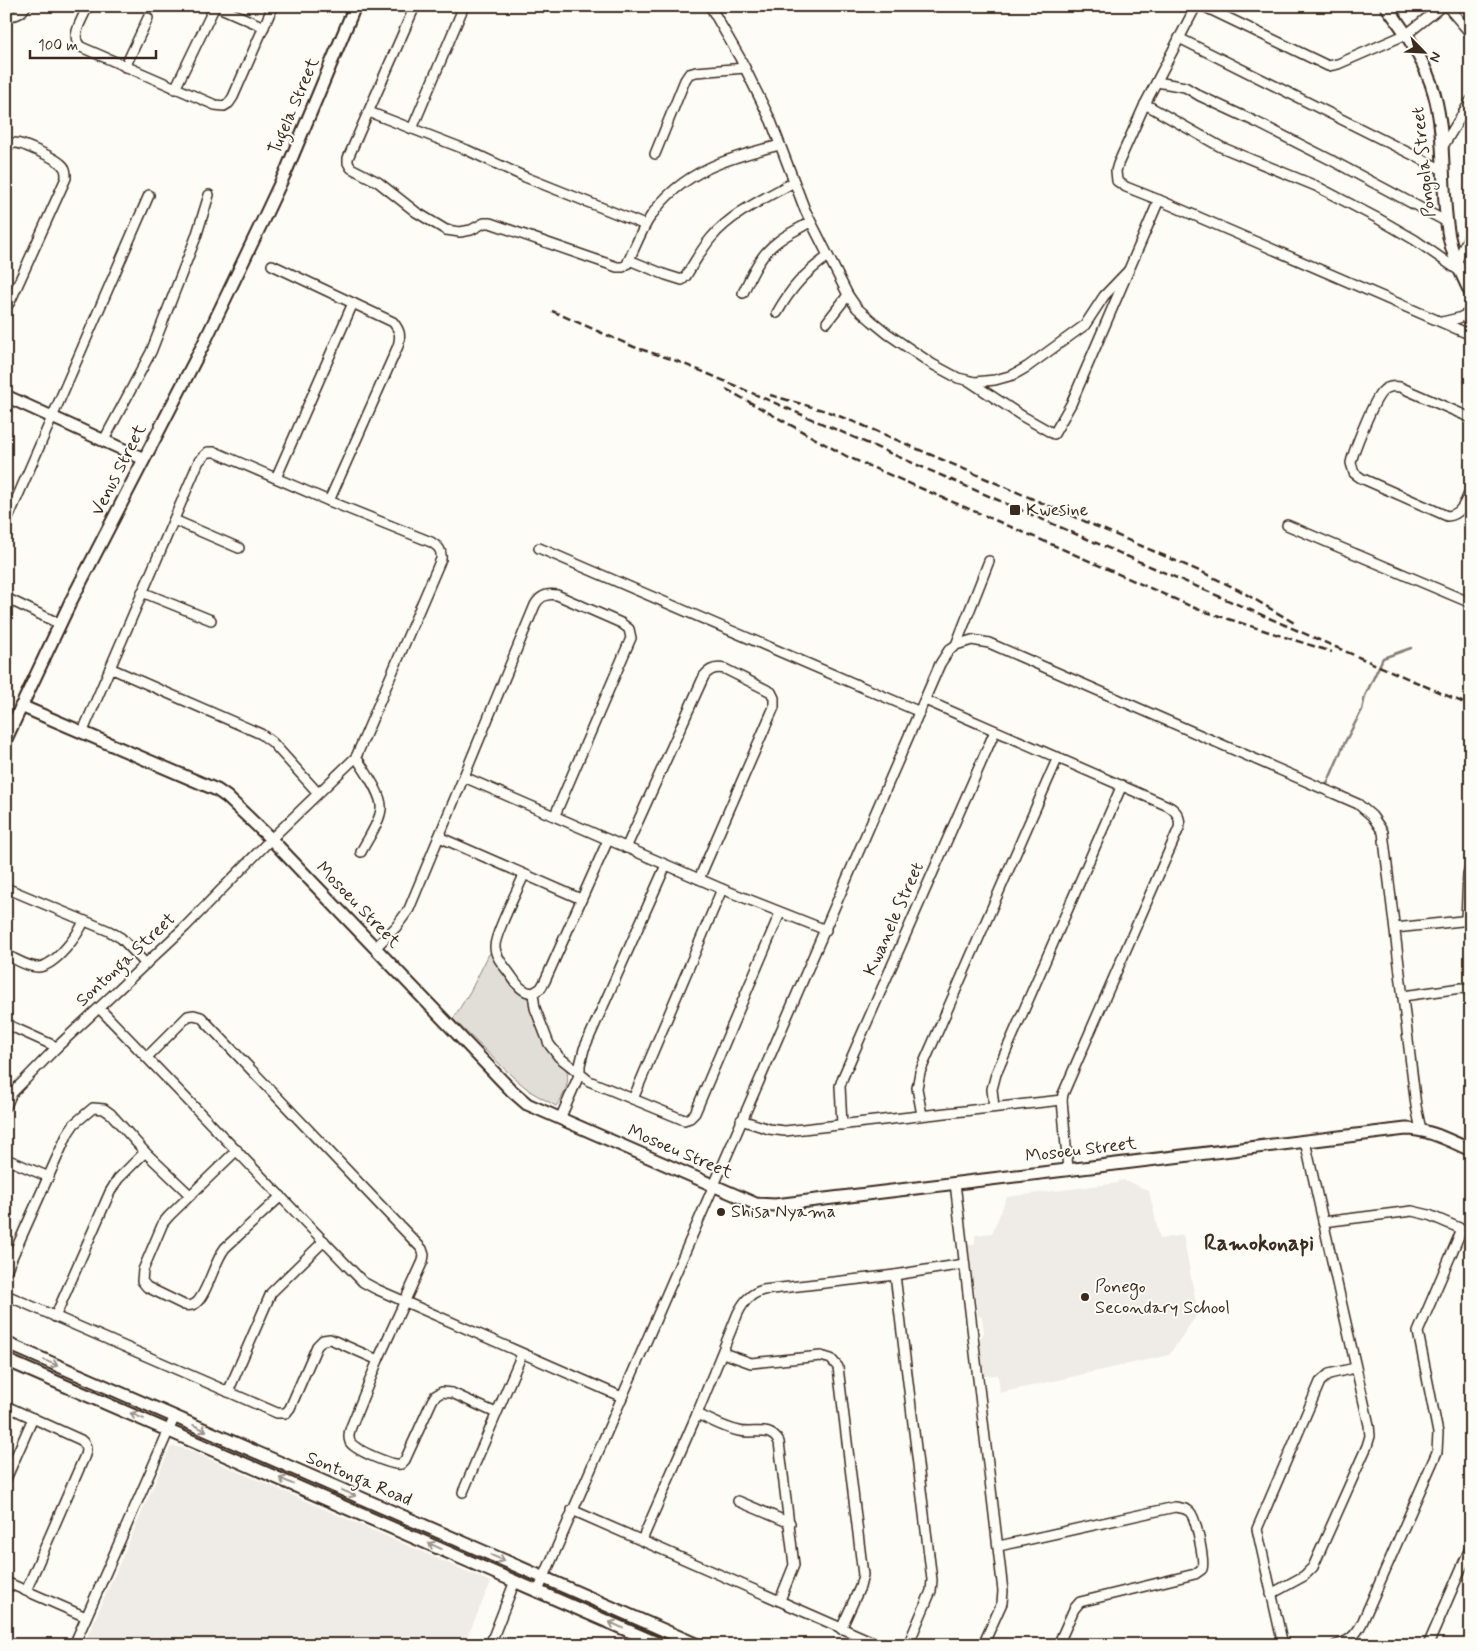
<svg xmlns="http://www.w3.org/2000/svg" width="1477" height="1651" viewBox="0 0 1477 1651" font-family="Mynerve,sans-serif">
<rect width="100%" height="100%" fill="#fdfcf7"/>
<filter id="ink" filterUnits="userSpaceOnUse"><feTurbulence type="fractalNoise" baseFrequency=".02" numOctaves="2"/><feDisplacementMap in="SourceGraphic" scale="10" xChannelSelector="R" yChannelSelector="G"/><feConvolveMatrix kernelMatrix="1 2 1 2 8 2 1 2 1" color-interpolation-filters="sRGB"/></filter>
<g filter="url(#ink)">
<g fill="#efece7">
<path d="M1125 1180 1126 1182H1130L1149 1191 1160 1239 1183 1235 1198 1313 1169 1355 1000 1393 998 1375 984 1376 980 1339 984 1333 982 1318 978 1315 968 1245H975V1235L992 1233 1007 1197 1118 1183V1181Z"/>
<path d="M174 1446 189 1450 491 1582 464 1645 84 1644 170 1448Z"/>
</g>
<path fill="#e1ded7" stroke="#8e847a" d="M491 953C498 966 506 981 517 991 520 995 526 996 529 1000 536 1011 535 1030 544 1044 550 1052 559 1058 565 1067 572 1078 564 1097 556 1106L531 1092 513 1077 453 1019 471 990 489 954Z"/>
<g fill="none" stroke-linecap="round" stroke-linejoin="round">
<path stroke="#887d74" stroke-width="2.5" d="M1327 784 1345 742 1362 710 1365 696 1383 658 1411 648"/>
<g stroke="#3b2a1e" stroke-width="12">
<g id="street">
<path d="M88 6C83 18 69 37 81 47L215 105 224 106 229 103 233 97 273 6"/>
<path d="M216 6 264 27"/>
<path d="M415 6 348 158V163L351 168 378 182 416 212 446 230 460 232 471 230 484 223H490L617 267H623L627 264C635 248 641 230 651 216 681 171 731 157 780 145"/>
<path d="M710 6 740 58 771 121 805 210 848 295 857 308 872 321 888 334 932 364 958 378 975 382 995 380 1013 375 1027 367 1085 325 1104 296 1128 271"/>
<path d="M1196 6 1145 104 1118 164 1116 171 1117 181 1126 187 1159 200 1471 335"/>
<path d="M1203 6 1328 66 1338 64 1407 34 1442 6"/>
<path d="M1447 6 1471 34"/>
<path d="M6 15C15 17 21 14 26 6"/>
<path d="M1179 38 1443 170"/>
<path d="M125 67 148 18"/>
<path d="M1157 82 1185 87 1200 96 1256 122 1331 160 1447 222"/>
<path d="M175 89 215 6"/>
<path d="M1145 104 1221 147 1316 186 1377 218 1415 240 1461 272"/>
<path d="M369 112 467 150 525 177 645 225"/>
<path d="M412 129 464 6"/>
<path d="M6 146C8 145 11 144 14 143 21 142 55 158 61 164 66 168 66 172 66 178L10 302 6 307"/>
<path d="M1442 148 1471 100"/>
<path d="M655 154 685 80 689 74 696 72 745 68"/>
<path d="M629 260 666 275 682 280 686 276C694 263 701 250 711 238 733 212 766 198 794 182"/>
<path d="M1457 261 1471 232"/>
<path d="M272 265 393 322C400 331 401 335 398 346L329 501"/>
<path d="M743 293C751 276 760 255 776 243 786 234 799 229 810 222"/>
<path d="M777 313C791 288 804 274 827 257"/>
<path d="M827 322 848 295"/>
<path d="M1442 322 1459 318 1471 312"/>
<path d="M969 381 1022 416 1054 434 1071 404 1159 200"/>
<path d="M1471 418 1400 387C1394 386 1387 386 1382 392 1374 399 1353 452 1351 463L1354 473 1361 478 1447 516C1462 515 1466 501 1471 488"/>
<path d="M104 440 151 352 196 237 209 195"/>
<path d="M276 478 353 303"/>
<path d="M174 520 239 548"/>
<path d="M6 523 149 195"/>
<path d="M1287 525 1471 603"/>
<path d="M539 548 920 712"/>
<path d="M142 592 211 620"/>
<path d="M6 598 60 624"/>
<path d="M956 645 972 640 989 643 1358 804 1372 816 1383 832 1416 1106 1421 1130"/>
<path d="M110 668 261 734 272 742 318 793"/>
<path d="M925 700 1168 806C1177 811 1181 818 1179 828L1063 1094 1062 1100 1068 1169"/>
<path d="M356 757C364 770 383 795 381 809 380 822 367 840 361 852"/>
<path d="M464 777 722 889 826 930"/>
<path d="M439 837 581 899"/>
<path d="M626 848 704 676C710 668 717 667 725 669L771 692 774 698V707L699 879"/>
<path d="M524 875C518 889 494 936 495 947 495 957 505 967 510 974 517 984 521 992 533 993L535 1008 549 1044 559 1057 568 1064 589 1081 684 1120 690 1118 695 1113 780 913"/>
<path d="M6 888 109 931 121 938 146 964"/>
<path d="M1466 920 1468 874 1471 863"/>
<path d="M1395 928 1471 920"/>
<path d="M375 948 396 927 409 909 535 605C540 596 547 593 557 595L621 623 629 629 631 638 555 815"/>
<path d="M6 955C16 959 29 968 39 967 56 965 78 935 84 921"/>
<path d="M533 993 541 988 545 981 608 840"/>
<path d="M1403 996 1461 988 1471 990"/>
<path d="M99 1008 363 1282 376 1289 622 1397"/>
<path d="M6 1024 57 1047"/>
<path d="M147 1057 188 1016 194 1015 201 1017 422 1249 424 1255 423 1261 378 1360 351 1427C349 1432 348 1437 350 1442 355 1450 392 1466 401 1464L405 1460 432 1401 435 1396 442 1392 452 1393 496 1413"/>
<path d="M633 1099 722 889"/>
<path d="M6 1106 12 1093 57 1047 185 927 271 839 356 757 441 559C442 550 439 547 431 542L329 501 215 452H208L199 461 83 731"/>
<path d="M994 1107 992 1089 996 1074 1122 785"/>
<path d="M922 1115 917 1088 920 1072 1058 757"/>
<path d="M560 1119 580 1073V1065L584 1049 666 865"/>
<path d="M741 1120 769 1129 785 1131 1062 1100"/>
<path d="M842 1125 840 1086 843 1077 995 731"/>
<path d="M237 1150 169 1216 163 1223 143 1270 142 1281 147 1287 184 1305C188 1306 192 1306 196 1303 207 1294 214 1262 225 1248L281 1196"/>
<path d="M6 1159 49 1177"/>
<path d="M955 1183 1003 1591 1002 1603 983 1645"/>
<path d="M1323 1222 1412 1211 1429 1215 1471 1233"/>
<path d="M6 1271 68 1133 74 1124 93 1108 104 1109 111 1114 145 1152 190 1195"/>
<path d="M895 1275 932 1580 931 1591 908 1645"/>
<path d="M6 1295 277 1413H286L290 1408 317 1346 323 1340 330 1339 378 1360"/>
<path d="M55 1317 110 1192 118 1179 145 1152"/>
<path d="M723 1353 751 1363 821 1356 831 1359 838 1367 863 1575 860 1587 841 1629"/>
<path d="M228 1392 271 1293 324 1241"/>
<path d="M6 1406 81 1440C89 1446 86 1454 82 1462L26 1591"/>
<path d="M697 1414C711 1420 724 1428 739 1431 754 1435 769 1425 779 1442L794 1565 780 1600"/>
<path d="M6 1479 33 1418"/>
<path d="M463 1492 522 1354"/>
<path d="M738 1501 790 1523"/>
<path d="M572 1510 880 1645"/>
<path d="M642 1540 697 1414 738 1313C744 1301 750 1294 763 1290L895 1275 964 1264"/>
<path d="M999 1546 1175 1507C1180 1508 1186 1508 1190 1512 1196 1518 1205 1561 1202 1569L1195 1574 1080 1602 1074 1609 1058 1645"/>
<path d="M6 1582 86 1617"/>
<path d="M538 1591 940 664 949 650 956 645 989 561"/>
<path d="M1271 1594 1304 1576 1313 1567 1367 1446 1370 1436 1369 1425 1305 1141"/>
<path d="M74 1645 175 1416"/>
<path d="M490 1645 515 1581"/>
<path d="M1283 1645 1257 1529 1320 1382 1329 1374 1355 1368"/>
<path d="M1336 1645C1349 1642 1356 1635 1362 1623L1437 1452 1438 1433 1418 1332 1462 1229"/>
<path d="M1428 1645 1471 1546"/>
</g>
</g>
<g stroke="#3b2a1e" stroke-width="15">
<g id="secondary">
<path d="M1386 6C1406 32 1425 61 1434 93 1447 139 1440 189 1449 237 1453 257 1462 275 1471 294"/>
<path d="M6 396 144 459"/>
<path d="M21 706 217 790 227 797 271 839 511 1090 527 1104 756 1204 775 1205 1406 1129C1429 1129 1450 1141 1471 1150"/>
<path d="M6 739 70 603 204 343 264 218 287 169 355 6"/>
<path d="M6 1343 698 1645"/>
<path d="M6 1360 661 1645"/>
</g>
</g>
<use href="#street" stroke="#fdfcf7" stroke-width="9"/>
<use href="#secondary" stroke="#fdfcf7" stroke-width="11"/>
<g stroke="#3b2a1e" stroke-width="2.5" stroke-dasharray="8 4" stroke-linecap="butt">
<path d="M552 311 634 347 674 360 706 373 1471 706"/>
<path d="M726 389 848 457 1060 548 1197 609 1332 652"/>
<path d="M770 395 826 411 862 425 1204 573 1239 590 1296 624"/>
</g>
</g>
<defs><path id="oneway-shaft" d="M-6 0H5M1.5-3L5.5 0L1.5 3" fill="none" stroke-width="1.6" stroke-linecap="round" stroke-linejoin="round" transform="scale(1.25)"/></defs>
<g stroke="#9c938a">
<use href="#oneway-shaft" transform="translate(51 1363) rotate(23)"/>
<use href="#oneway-shaft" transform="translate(137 1416) rotate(-157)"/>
<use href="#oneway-shaft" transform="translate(200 1428) rotate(24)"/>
<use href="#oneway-shaft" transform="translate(286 1481) rotate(-156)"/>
<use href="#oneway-shaft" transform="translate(349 1493) rotate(23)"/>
<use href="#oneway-shaft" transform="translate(435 1546) rotate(-156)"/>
<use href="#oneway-shaft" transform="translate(498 1558) rotate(23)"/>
<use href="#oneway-shaft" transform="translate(616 1625) rotate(-156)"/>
</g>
</g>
<g fill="#3b2a1e" stroke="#fdfcf7" stroke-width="2">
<rect x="1009" y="504" width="12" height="12" rx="2.5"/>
<circle cx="721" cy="1212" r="5"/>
<circle cx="1085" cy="1297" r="5"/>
</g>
<g text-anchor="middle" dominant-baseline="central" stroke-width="4" stroke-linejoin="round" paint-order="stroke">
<g font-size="18" fill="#3b2a1e" stroke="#fdfcf7">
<text transform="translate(294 106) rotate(-67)">Tugela Street</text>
<text transform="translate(1424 162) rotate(-96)">Pongola Street</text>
<text transform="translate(119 470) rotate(-63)">Venus Street</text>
<text transform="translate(358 905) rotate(46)">Mosoeu Street</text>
<text transform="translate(894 919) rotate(-66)">Kwanele Street</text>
<text transform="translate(126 960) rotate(-43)">Sontonga Street</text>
<text transform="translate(1081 1150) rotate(-7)">Mosoeu Street</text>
<text transform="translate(680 1152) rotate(23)">Mosoeu Street</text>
<text transform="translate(359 1479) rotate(23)">Sontonga Road</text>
</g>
<g font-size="18" fill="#3b2a1e" stroke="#fdfcf7" text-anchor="start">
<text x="1026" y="510">Kwesine</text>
<text x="731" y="1212">Shisa Nyama</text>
<text x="1095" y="1287">Ponego<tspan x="1095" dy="21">Secondary School</tspan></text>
</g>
<g font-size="22" font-weight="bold" fill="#3b2a1e" stroke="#fdfcf7">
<text x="1259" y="1244">Ramokonapi</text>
</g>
</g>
<rect width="1477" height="1651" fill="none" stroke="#fdfcf7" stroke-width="25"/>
<rect x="12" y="12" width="1452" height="1626" fill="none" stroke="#3b2a1e" stroke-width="2" filter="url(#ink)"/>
<g transform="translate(1424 52) rotate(114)" stroke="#fdfcf7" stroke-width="4" paint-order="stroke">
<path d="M0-4L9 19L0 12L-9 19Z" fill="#3b2a1e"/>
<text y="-8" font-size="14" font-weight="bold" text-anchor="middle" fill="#3b2a1e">N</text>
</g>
<path d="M30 50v8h126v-8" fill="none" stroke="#3b2a1e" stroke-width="2.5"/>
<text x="38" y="50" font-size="15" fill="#3b2a1e" stroke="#fdfcf7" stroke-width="4" paint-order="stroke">100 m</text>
</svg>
